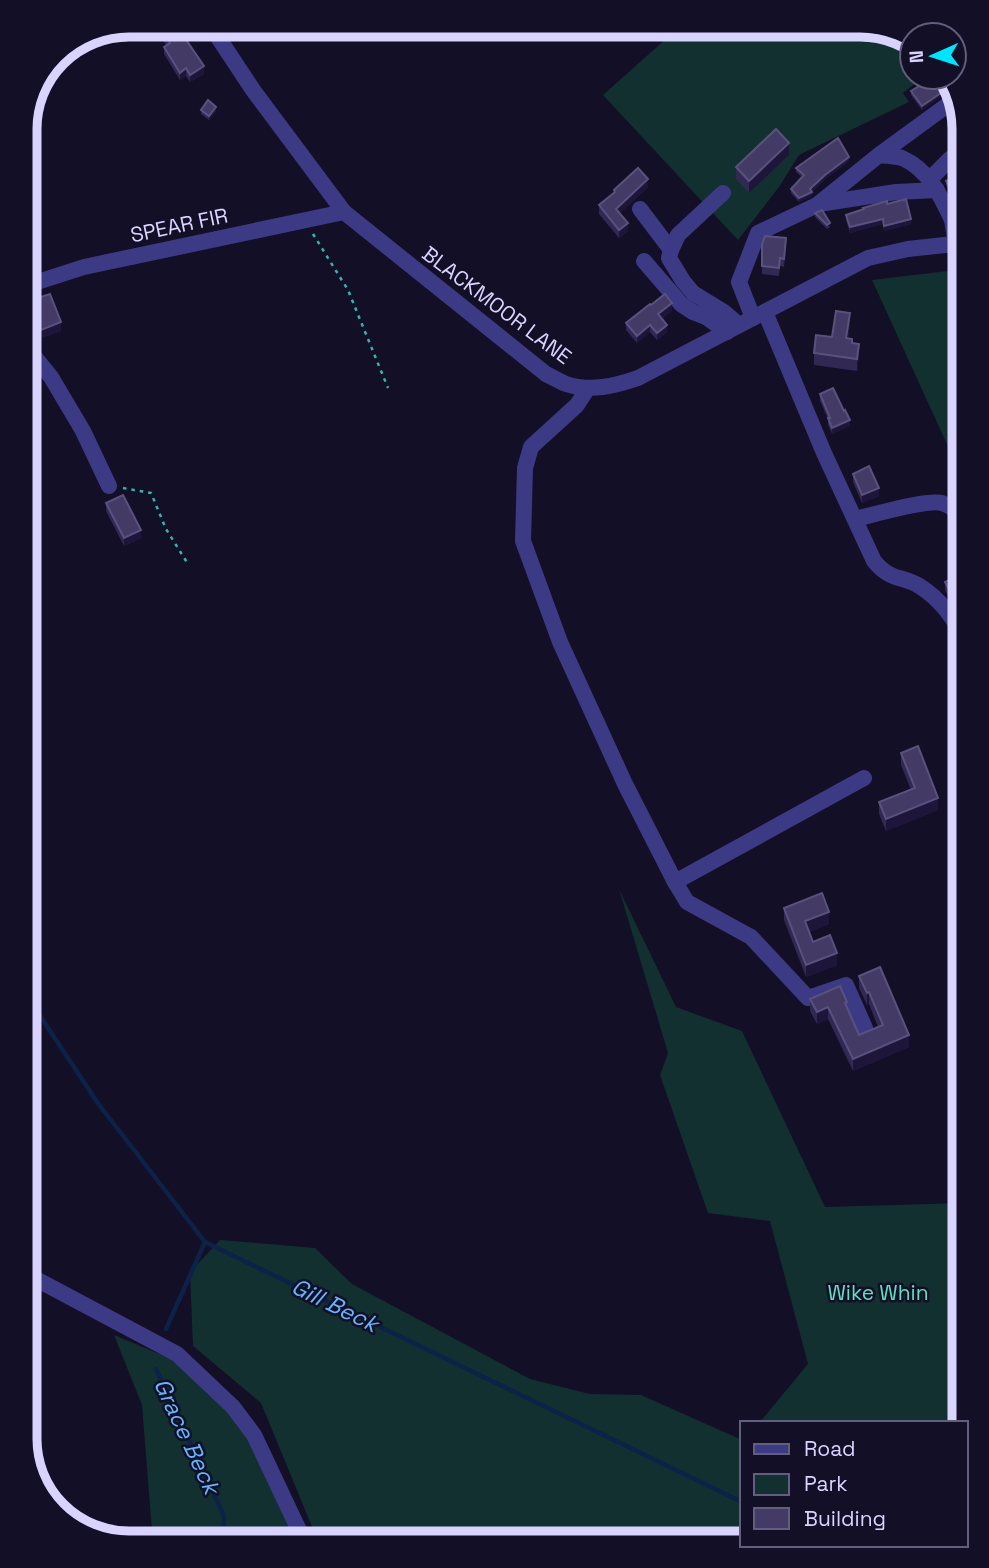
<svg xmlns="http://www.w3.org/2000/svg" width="989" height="1568" viewBox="0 0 989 1568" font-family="'Space Grotesk',sans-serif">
<rect width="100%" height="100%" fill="#130f26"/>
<g fill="#12302f">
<path d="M675 25H868L912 40V77H924L903 93 909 102 799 155 779 187 738 240 603 95 677 29Z"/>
<path d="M964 269V480L962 477 872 280Z"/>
<path d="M619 889 676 1007 742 1031 825 1207 964 1203V1423H759L808 1364 770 1221 708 1213 660 1075 668 1053Z"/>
<path d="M220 1240 315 1248 352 1284 530 1379 590 1394 641 1395 742 1440V1543H322L313 1529 261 1403 193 1346 190 1272Z"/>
<path d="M114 1335 174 1360 247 1430 296 1543H153L142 1405Z"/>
</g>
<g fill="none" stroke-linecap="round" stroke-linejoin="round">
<g stroke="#0c2248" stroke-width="4.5">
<path d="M25 993 97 1102 205 1242 742 1502"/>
<path d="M166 1329 205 1242"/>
<path d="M156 1369 224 1516 223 1543"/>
</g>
<g stroke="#2fb8b0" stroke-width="2.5" stroke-dasharray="3.5 5" stroke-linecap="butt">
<path d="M313 234 348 290 388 388"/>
<path d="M123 488 151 493 166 529 188 564"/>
</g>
<g stroke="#3d3a85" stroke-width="16">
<path d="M210 25 253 90 344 212 546 374C552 377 559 381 566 384 590 392 615 386 638 378L868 258 908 249 954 244 964 248"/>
<path d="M879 155C886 156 895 156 902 158 928 169 941 196 952 220"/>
<path d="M929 180 950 159 964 150"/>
<path d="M723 193 678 235 671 250 669 258 683 281 693 293 724 312 739 325"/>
<path d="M819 204 896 192 937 190"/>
<path d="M640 209 671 250"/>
<path d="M956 245 952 220 964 213"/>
<path d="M644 261 681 304 693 312 706 317 727 332"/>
<path d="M25 286 84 267 344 212"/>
<path d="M765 312 824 453 874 561C891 582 903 575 921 587 942 601 951 616 964 636"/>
<path d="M753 318 739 282 758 233 817 205 879 155 957 98"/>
<path d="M25 345 51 377 83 431 109 486"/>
<path d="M588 388 577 405 531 447 525 468 523 541 560 642 625 784 675 882 864 778"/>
<path d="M855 519C873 515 927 499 942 503 951 506 959 513 964 520"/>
<path d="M675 882 687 902 751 937 808 998 846 985 865 1028"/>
<path d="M25 1272 32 1277 177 1354 233 1407 254 1435 305 1543"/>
</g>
</g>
<g fill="#312854">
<path d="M153 24 176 25 204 74 190 82 186 76 180 80 164 54V47L166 45Z"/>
<path d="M934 77 922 110 911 95V91Z"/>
<path d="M201 110 216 111 209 120 201 114Z"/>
<path d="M789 155 749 193 736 179V167Z"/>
<path d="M849 161 825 179 812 192V196L799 202 791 193V189L802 177 796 172V168Z"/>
<path d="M964 166V196L955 202 946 185V181L956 176 955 171Z"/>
<path d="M648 187 620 213 628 231 619 238 599 214V205L614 193V190Z"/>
<path d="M887 204 911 224 884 231 883 224 850 233 846 220V215Z"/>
<path d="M815 213 830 227 827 229 815 217Z"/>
<path d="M762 245 786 246 784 267 780 266 779 276 762 274Z"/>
<path d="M32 300 61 331 41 338 37 328 29 331 25 319V307L32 305Z"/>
<path d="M651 305 672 310 662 319 667 332 657 340 650 332 637 343 626 330V323Z"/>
<path d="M850 325 848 339 852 343 859 356 857 371 814 365V353L832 337Z"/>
<path d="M820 394 850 426 832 434 828 425V419L820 401Z"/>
<path d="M853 474 879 496 862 503 853 482Z"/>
<path d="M106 503 141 538 124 546 106 511Z"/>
<path d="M964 578 960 612 948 596 945 590V582Z"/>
<path d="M901 753 938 810 886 831 879 814V802L911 790 901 765Z"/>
<path d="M784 908 829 924 809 932 813 942 837 965 806 977 784 920Z"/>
<path d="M859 976 909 1047 853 1071 828 1019 817 1024 810 1011V999L847 1009 859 1035 878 1027 869 1004 867 1005 859 988Z"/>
</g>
<g fill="#1d163a">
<path d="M204 66V74L190 82V75Z"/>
<path d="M186 68V76L180 80V73Z"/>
<path d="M954 84 955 88 922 110V106Z"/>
<path d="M216 107V111L209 120V116Z"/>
<path d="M789 143V155L749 193V181Z"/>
<path d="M849 157V161L825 179 812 192V196L799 202V198L825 175Z"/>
<path d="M648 179V187L616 217V209Z"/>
<path d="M964 192V196L955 202V198Z"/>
<path d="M883 219V224L850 233V227Z"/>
<path d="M911 219V224L884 231V226Z"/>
<path d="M628 223V231L619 238V230Z"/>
<path d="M672 303V310L658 322V314Z"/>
<path d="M850 313V325L846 351V338Z"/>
<path d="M37 320V328L29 331V323Z"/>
<path d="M61 322V331L41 338V330Z"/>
<path d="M650 325V332L637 343V336Z"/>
<path d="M667 325V332L657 340V333Z"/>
<path d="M859 344V356L857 371V359Z"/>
<path d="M850 420V426L832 434V428Z"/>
<path d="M879 488V496L862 503V495Z"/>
<path d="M141 530V538L124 546V538Z"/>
<path d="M964 602V610L960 612V603Z"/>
<path d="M938 798V810L886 831V819Z"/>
<path d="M829 912V924L805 934V921Z"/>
<path d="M837 953V965L806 977V965Z"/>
<path d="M869 992V1004L867 1005V993Z"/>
<path d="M828 1007V1019L817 1024V1012Z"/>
<path d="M909 1035V1047L853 1071V1059Z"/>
</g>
<g fill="#433a66" stroke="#5a527e" stroke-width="2">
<path d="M158 25H176L204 66 190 75 186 68 180 73 164 47 170 43Z"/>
<path d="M934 77 936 79 938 77H949L954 84 922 106 911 91Z"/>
<path d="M208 100 216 107 209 116 201 110Z"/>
<path d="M776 129 789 143 749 181 736 167Z"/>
<path d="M838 138 849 157 825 175 810 189 812 192 799 198 791 189 804 175 796 168Z"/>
<path d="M964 166V192L955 198 946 181 958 175 955 171Z"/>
<path d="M638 168 648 179 616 209 628 223 619 230 599 205 615 192 614 190Z"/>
<path d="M906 199 911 219 884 226 883 219 850 227 846 215 864 209 863 208 887 201V204Z"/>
<path d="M822 210 830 223 827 225 815 213Z"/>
<path d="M765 236 786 238 784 259 780 258 779 268 762 266V245Z"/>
<path d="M50 294 61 322 41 330 37 320 29 323 25 311V307L33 304 32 300Z"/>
<path d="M665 294 672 303 658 314 667 325 657 333 650 325 637 336 626 323 650 304 651 305Z"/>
<path d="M836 311 850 313 846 338 852 339V343L859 344 857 359 814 353 816 335 832 337Z"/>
<path d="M833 388 844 411 845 410 850 420 832 428 828 418H830L820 394Z"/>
<path d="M869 466 879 488 862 495 853 474Z"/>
<path d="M123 495 141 530 124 538 106 503Z"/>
<path d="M963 574 964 578V602L960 603 948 588 945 582Z"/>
<path d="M918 746 938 798 886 819 879 802 915 788 901 753Z"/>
<path d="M822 893 829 912 805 921 813 942 830 935 837 953 806 965 784 908Z"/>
<path d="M880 967 909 1035 853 1059 828 1007 817 1012 810 999 840 986 847 1002 845 1003 859 1035 883 1025 869 992 867 993 859 976Z"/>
</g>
<g text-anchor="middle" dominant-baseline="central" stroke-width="5" stroke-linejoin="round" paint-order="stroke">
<g font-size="21" fill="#d9d4ff" stroke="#130f26">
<text transform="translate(179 225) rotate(-12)">SPEAR FIR</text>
<text transform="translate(497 305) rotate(37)">BLACKMOOR LANE</text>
</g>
<g font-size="21" fill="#5fe0c0" stroke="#130f26">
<text x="878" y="1292">Wike Whin</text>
</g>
<g font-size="23" font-style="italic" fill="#62b6ff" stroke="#130f26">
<text transform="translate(335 1305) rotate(26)">Gill Beck</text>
<text transform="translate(187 1436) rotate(65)">Grace Beck</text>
</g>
</g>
<path d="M0 0H989V1568H0ZM129 37H860A92 92 0 0 1 952 129V1439A92 92 0 0 1 860 1531H129A92 92 0 0 1 37 1439V129A92 92 0 0 1 129 37Z" fill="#130f26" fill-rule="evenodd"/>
<path fill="none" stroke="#d9d4ff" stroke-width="9" d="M129 37H860A92 92 0 0 1 952 129V1439A92 92 0 0 1 860 1531H129A92 92 0 0 1 37 1439V129A92 92 0 0 1 129 37Z"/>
<rect x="740" y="1421" width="228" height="126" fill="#130f26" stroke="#625e7d" stroke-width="2"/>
<rect x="754" y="1444" width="35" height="10" fill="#3d3a85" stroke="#625e7d" stroke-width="2"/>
<text x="804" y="1456" font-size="21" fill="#d9d4ff">Road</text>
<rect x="754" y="1474" width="35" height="21" fill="#12302f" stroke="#625e7d" stroke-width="2"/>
<text x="804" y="1491" font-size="21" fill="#d9d4ff">Park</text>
<rect x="754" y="1508" width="35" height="21" fill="#433a66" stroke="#625e7d" stroke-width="2"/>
<text x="804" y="1526" font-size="21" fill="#d9d4ff">Building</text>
<g transform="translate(933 56) rotate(267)"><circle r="33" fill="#130f26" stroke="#625e7d" stroke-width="2"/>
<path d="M0-5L12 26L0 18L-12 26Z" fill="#00e5ff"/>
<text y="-10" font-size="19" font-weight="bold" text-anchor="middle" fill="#d9d4ff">N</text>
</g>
</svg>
